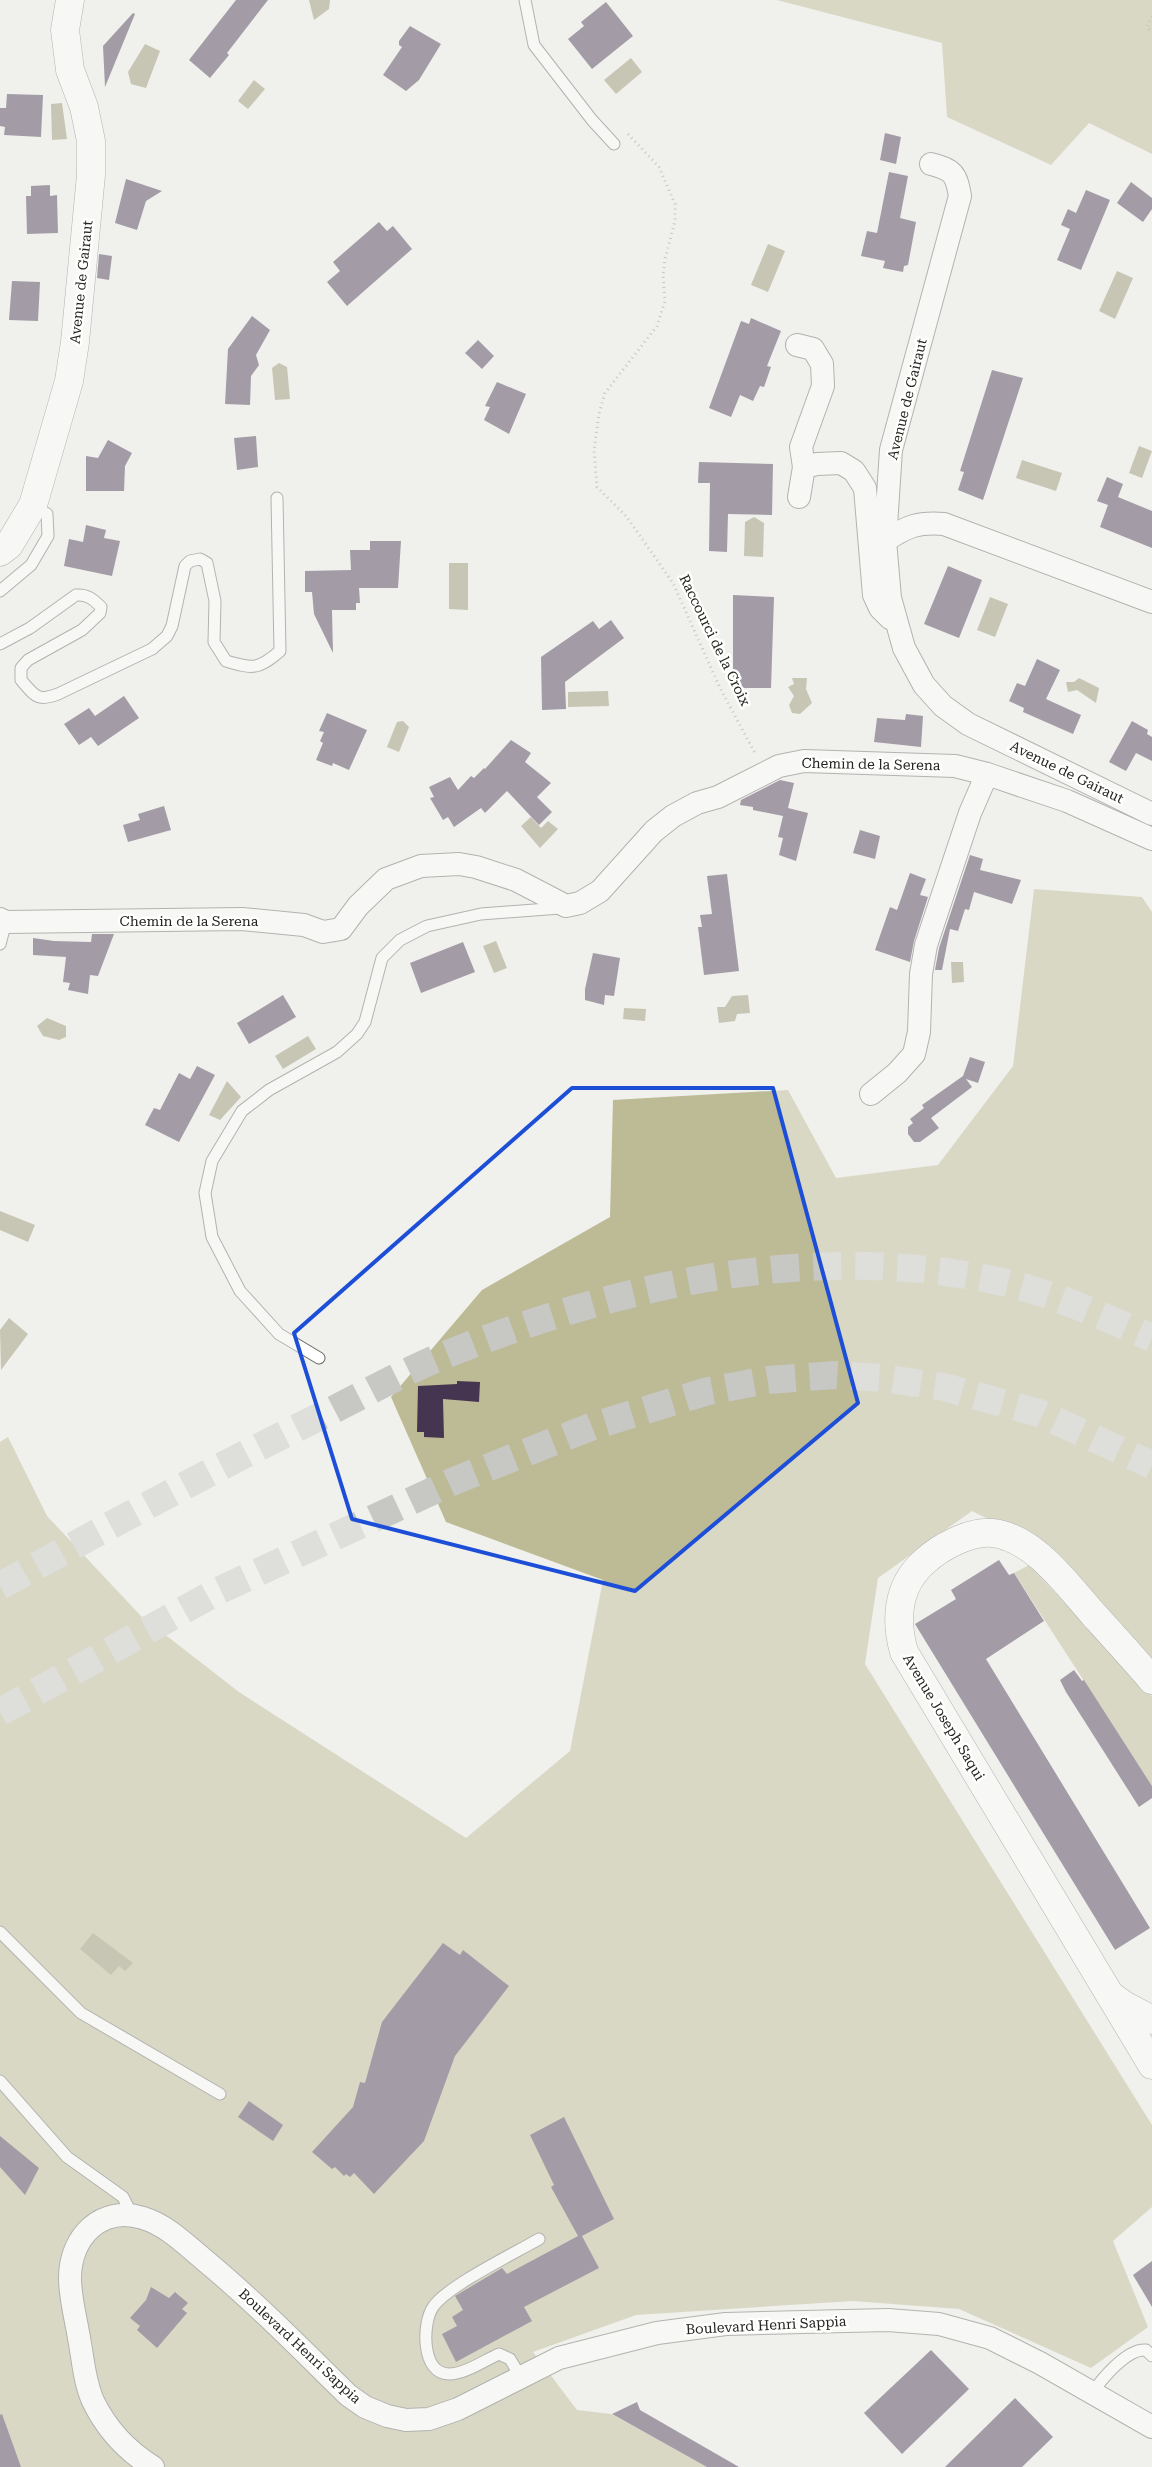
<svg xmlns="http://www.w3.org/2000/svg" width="1152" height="2467" viewBox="0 0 1152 2467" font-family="'Roboto Serif',serif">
<rect width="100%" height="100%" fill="#f0f0ed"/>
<g fill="#bdba96">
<path d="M777 0H1152V154L1089 123 1051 165 947 117 942 43Z"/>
<path d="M1034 889 1142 897 1152 912V1663L1040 1545 972 1511 878 1578 865 1664 1152 2125V2207L1113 2241 1148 2327 1091 2368 959 2309 853 2301 636 2315 533 2352 577 2410 611 2414 708 2467H0V1442L8 1437 47 1516 141 1616 239 1692 466 1838 570 1751 603 1580 446 1522 391 1397 482 1290 610 1217 613 1100 788 1090 836 1178 938 1165 1013 1066Z"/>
<path d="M1029 1565 1152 1696V1786L1014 1573Z"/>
</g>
<g fill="#95926f">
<path d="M309 0H330L329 9 314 20Z"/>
<path d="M145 44 160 51 146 88 131 84 128 72Z"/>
<path d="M631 58 642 72 616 94 604 80Z"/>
<path d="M254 80 265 89 248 109 238 101Z"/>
<path d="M62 103 67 139 52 140 51 104Z"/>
<path d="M768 244 785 251 768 292 751 285Z"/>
<path d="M1117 271 1133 278 1115 319 1099 311Z"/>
<path d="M279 363 287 367 290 399 275 400 272 368Z"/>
<path d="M1139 446 1152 451 1142 478 1129 473Z"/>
<path d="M1022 460 1062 473 1056 491 1016 478Z"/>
<path d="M754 517 764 523 763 557 744 556 745 522Z"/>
<path d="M449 563H468V610L449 609Z"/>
<path d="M990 597 1008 604 995 637 977 630Z"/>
<path d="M792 678H807L806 689 812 703 800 714 792 713 789 705 794 696 788 687 794 684Z"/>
<path d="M1079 678 1099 688 1096 703 1077 690 1068 692 1066 682H1074Z"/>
<path d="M608 691 609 706 568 707V692Z"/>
<path d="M403 721 409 727 399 752 387 747 397 722Z"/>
<path d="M531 817 541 828 548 821 558 829 540 848 521 826Z"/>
<path d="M496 941 507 968 494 973 483 946Z"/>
<path d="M951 962H963L964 982 952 983Z"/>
<path d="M748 995 750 1013 737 1014 735 1021 719 1023 717 1007H725L732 996Z"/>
<path d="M624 1008 646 1009 645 1021 623 1019Z"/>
<path d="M47 1018 66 1026V1037L59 1040 43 1036 37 1026Z"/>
<path d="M308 1036 316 1049 283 1069 275 1056Z"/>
<path d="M227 1081 241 1097 220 1120 209 1115Z"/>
<path d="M0 1211 35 1225 28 1242 0 1230Z"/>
<path d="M9 1318 28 1334 1 1370 0 1330Z"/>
<path d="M93 1933 133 1963 125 1971 119 1966 111 1975 80 1949Z"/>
</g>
<g fill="#463550">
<path d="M236 0H268L227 53 229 55 210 78 189 60Z"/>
<path d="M606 2 633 36 592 69 568 39 584 26 581 22Z"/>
<path d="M133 13 135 14 105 87 103 46Z"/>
<path d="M410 26 441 44 419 80 406 91 383 75 402 47 399 45V41Z"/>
<path d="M7 94 43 95 41 137 4 135 5 127 0 126V108H6Z"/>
<path d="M885 133 901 137 896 164 880 160Z"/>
<path d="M889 172 908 176 900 218 916 222 908 265 904 266 903 272 883 268 885 261 861 256 867 231 877 233Z"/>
<path d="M126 179 162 191 146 201 137 230 115 223Z"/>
<path d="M1131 182 1152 198V209L1143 222 1117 203Z"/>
<path d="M50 185V196L57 195 58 233 27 234 26 196H31V186Z"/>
<path d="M1086 190 1110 200 1081 270 1057 260 1070 229 1061 225 1068 209 1076 213Z"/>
<path d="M379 222 387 231 393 226 412 249 347 306 327 282 340 271 333 262Z"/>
<path d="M99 254 112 256 109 280 97 278Z"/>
<path d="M12 281 40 282 38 321 9 320Z"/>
<path d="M252 316 270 330 256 355 259 365 251 376 250 405 225 404 228 349Z"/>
<path d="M751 318 781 331 767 366 771 367 764 387 760 386 753 401 740 395 731 417 709 408 741 321 749 324Z"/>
<path d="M478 340 494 356 482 369 465 353Z"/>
<path d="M992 370 1023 378 983 500 958 490 964 472 960 471Z"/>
<path d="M497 382 526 394 509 434 484 420 490 407 485 406Z"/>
<path d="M256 436 258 467 237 470 234 438Z"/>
<path d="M108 440 132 453 125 466 124 491H86V456L98 458Z"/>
<path d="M699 462 773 464 772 515 728 514 727 552 709 551 710 483H698Z"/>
<path d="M1107 477 1123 484 1118 497 1152 511V548L1100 527 1108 505 1097 501Z"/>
<path d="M86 525 106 530 104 538 120 541 112 576 64 566 69 539 83 542Z"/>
<path d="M370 541H401L398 588H359L360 603H356V610H332L333 653 314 614 312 592H305V571L351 570 350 550H370Z"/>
<path d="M948 566 982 580 959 638 924 624Z"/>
<path d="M733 595 774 597 771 688H733Z"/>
<path d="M611 620 624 638 565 682 566 709 542 710 541 657 593 621 599 629Z"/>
<path d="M1037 659 1060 670 1046 699 1081 715 1073 734 1023 712 1024 708 1009 701 1017 683 1025 686Z"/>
<path d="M124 696 139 718 98 746 91 737 79 745 64 724 89 708 95 716Z"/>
<path d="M327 713 367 730 349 770 333 763 332 766 316 760 323 743 320 741 324 732 319 731Z"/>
<path d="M906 714 923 716 921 747 874 742 877 718 905 720Z"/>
<path d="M1132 721 1148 730 1147 734 1152 737V761L1136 753 1126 771 1109 762Z"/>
<path d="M511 740 531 753 525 762 551 783 537 797 552 812 539 825 507 791 485 813 481 808 454 827 448 817 443 820 430 798 434 797 429 787 450 777 458 790 471 776 474 778 484 768 485 769Z"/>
<path d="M780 780 794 783 788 808 808 813 796 861 779 855 783 838 778 837 783 816 753 810V807L740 805 741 800Z"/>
<path d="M164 806 171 830 128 842 123 825 140 820 138 814Z"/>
<path d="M860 830 880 836 875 859 853 853Z"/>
<path d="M970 855 983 859 980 870 1021 880 1012 904 974 892 969 910 965 909 958 931 950 929 942 970H935L939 948Z"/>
<path d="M910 873 926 879 920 895 928 897 914 941 910 962 875 950 890 907 897 910Z"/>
<path d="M727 874 739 971 704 975 698 927H702L700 915 712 914 707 876Z"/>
<path d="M92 934H114L98 976 90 975 88 994 68 990 70 983 63 982 66 957 33 955V938L54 941 91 942Z"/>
<path d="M463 942 475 972 421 993 410 963Z"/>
<path d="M593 953 620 958 614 996 605 995 604 1005 585 1000V989Z"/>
<path d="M283 995 296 1017 249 1044 237 1023Z"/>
<path d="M970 1057 985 1062 978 1083 966 1079 972 1087 931 1118 939 1128 920 1142H914L908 1134V1127L913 1123 910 1119 924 1108 922 1105 963 1076Z"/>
<path d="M197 1066 215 1075 179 1142 145 1125 154 1108 160 1110 179 1073 190 1079Z"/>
<path d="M457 1381 480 1382 479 1402 443 1399 444 1438 424 1437V1432H417L418 1386 457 1384Z"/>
<path d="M999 1560 1009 1575 1014 1573 1044 1621 986 1659 1150 1928 1115 1950 915 1624 956 1599 951 1590Z"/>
<path d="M1074 1670 1082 1681 1084 1680 1152 1786V1798L1139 1807 1066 1692 1060 1680Z"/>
<path d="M443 1943 460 1955 463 1950 509 1986 455 2056 424 2141 374 2194 354 2173 350 2177 346 2174 344 2176 335 2167 332 2169 312 2152 353 2107 360 2082 365 2083 382 2022Z"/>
<path d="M249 2101 283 2125 273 2141 238 2117Z"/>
<path d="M564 2117 614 2219 582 2236 599 2268 524 2307 532 2321 456 2362 442 2334 457 2326 452 2317 463 2310 455 2296 502 2268 507 2274 578 2236 551 2187 554 2185 530 2135Z"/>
<path d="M0 2136 39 2168 25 2195 0 2167Z"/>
<path d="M1152 2261V2307L1133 2275Z"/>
<path d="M151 2287 169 2298 175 2292 188 2303 182 2309 187 2313 157 2348 137 2330 140 2326 130 2318 146 2300Z"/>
<path d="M931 2350 969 2389 902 2454 864 2413Z"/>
<path d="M1015 2398 1053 2437 1022 2467H945Z"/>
<path d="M637 2402 640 2410 739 2467H707L612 2414Z"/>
<path d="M2 2414 21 2467H0V2415Z"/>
</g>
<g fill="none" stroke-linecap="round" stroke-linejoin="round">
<g stroke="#c7c7c4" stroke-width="28" stroke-dasharray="28 14" stroke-linecap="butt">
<path d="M0 1586C107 1527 213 1469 323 1415 363 1395 403 1372 445 1355 623 1283 816 1240 1007 1283 1057 1295 1105 1317 1152 1338"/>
<path d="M0 1712 218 1591 454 1481 593 1426 708 1391 768 1380 835 1375 881 1378 944 1387 1039 1413 1152 1465"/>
</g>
<g stroke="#676764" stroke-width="13">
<g id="service">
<path d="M525 0 534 45 592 120 614 144"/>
<path d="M0 591 31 565 48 536 47 514 33 505"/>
<path d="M0 644 30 628 76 595C87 594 93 599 101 607L100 613 82 630 28 660 21 668V680C35 696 37 702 58 694L152 649 167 636 172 626 185 566 190 561 200 559 207 563 215 601 214 642 226 661C253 669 258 670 280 651L277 498"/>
<path d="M0 944 6 922"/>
<path d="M319 1358 279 1334 240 1291 212 1237 205 1193 212 1161 242 1111 269 1090 337 1052 357 1034 365 1022 382 958 400 940 427 926 481 914 560 908"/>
<path d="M0 1932 81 2013 220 2094"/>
<path d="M0 2081 67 2157 123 2197 132 2215"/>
<path d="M520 2376 510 2359 499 2354C485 2360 465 2374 449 2374 421 2374 422 2323 433 2307 447 2286 515 2253 539 2239"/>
<path d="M1092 2393C1102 2379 1127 2348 1146 2350L1152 2356"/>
</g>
</g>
<g stroke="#676764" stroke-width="24">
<g id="minor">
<path d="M931 164C953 170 956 173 960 196L891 450 885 541 890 598 904 648 924 685 943 706 968 724 1152 814"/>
<path d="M797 345 813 349 822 364 823 386 801 447 804 467"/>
<path d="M799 497 804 467 817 464 841 463 854 471 865 488 874 595 880 608 890 618"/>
<path d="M885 541C907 526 918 522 944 524L1152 602"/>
<path d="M0 919 6 922 242 919 304 925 323 932 341 929 358 906 386 879 421 866 459 864 476 867 516 880 566 906 580 903 600 891 654 831 673 816 697 803 718 797 779 766 804 761 955 766 987 774 1067 801 1152 839"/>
<path d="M871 1094 897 1073 914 1054 919 1032 921 974 926 945 970 813 987 774"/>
<path d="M153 2467C127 2451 106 2428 93 2401 84 2381 83 2358 79 2338 76 2319 70 2298 70 2278 70 2237 101 2205 143 2218 166 2225 184 2243 202 2258 254 2301 300 2348 348 2395L365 2407 387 2416 406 2420 429 2419 458 2409 559 2358 657 2333 726 2324 888 2320 939 2324 990 2338 1040 2363 1152 2427"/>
</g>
</g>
<g stroke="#676764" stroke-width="29">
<g id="tertiary">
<path d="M0 552 9 545 33 505 69 381 75 342 91 175V141L84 107 70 70 65 30 70 0"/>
<path d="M1152 1680C1133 1658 1113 1636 1094 1615 1068 1586 1034 1537 992 1533 970 1531 940 1547 924 1562 897 1586 895 1620 904 1652L1152 2065"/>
<path d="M1113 1997 1124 2005 1152 2020"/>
</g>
</g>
<g stroke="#92928f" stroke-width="3" stroke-dasharray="1 4" stroke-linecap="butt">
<path d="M1152 16 1147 28 1152 32"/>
<path d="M628 134 659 167 675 204V221L665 259 663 275 665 301 657 326 605 393 599 414 594 450 597 487 626 516 673 583 720 688 756 755"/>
</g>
<use href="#service" stroke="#fff" stroke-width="11"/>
<use href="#minor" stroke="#fff" stroke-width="22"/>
<use href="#tertiary" stroke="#fff" stroke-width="28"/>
</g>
<path d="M0 0H1152V2467H0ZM572 1088H773L858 1403 635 1591 352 1519 294 1333Z" fill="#f0f0ed" fill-opacity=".55" fill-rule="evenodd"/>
<path fill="none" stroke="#1d4ed8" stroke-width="4" stroke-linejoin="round" d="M572 1088H773L858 1403 635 1591 352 1519 294 1333Z"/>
<g text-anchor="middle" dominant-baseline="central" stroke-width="5" stroke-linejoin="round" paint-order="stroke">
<g font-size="14" fill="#242422" stroke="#fffffe">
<text transform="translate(81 282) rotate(-84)">Avenue de Gairaut</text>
<text transform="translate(907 399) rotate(-76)">Avenue de Gairaut</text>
<text transform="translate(715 640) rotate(64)">Raccourci de la Croix</text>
<text transform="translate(871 764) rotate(1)">Chemin de la Serena</text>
<text transform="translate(1067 772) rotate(26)">Avenue de Gairaut</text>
<text x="189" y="921">Chemin de la Serena</text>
<text transform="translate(944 1717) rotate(59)">Avenue Joseph Saqui</text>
<text transform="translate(766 2325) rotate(-3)">Boulevard Henri Sappia</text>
<text transform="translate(300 2346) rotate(43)">Boulevard Henri Sappia</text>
</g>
</g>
</svg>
